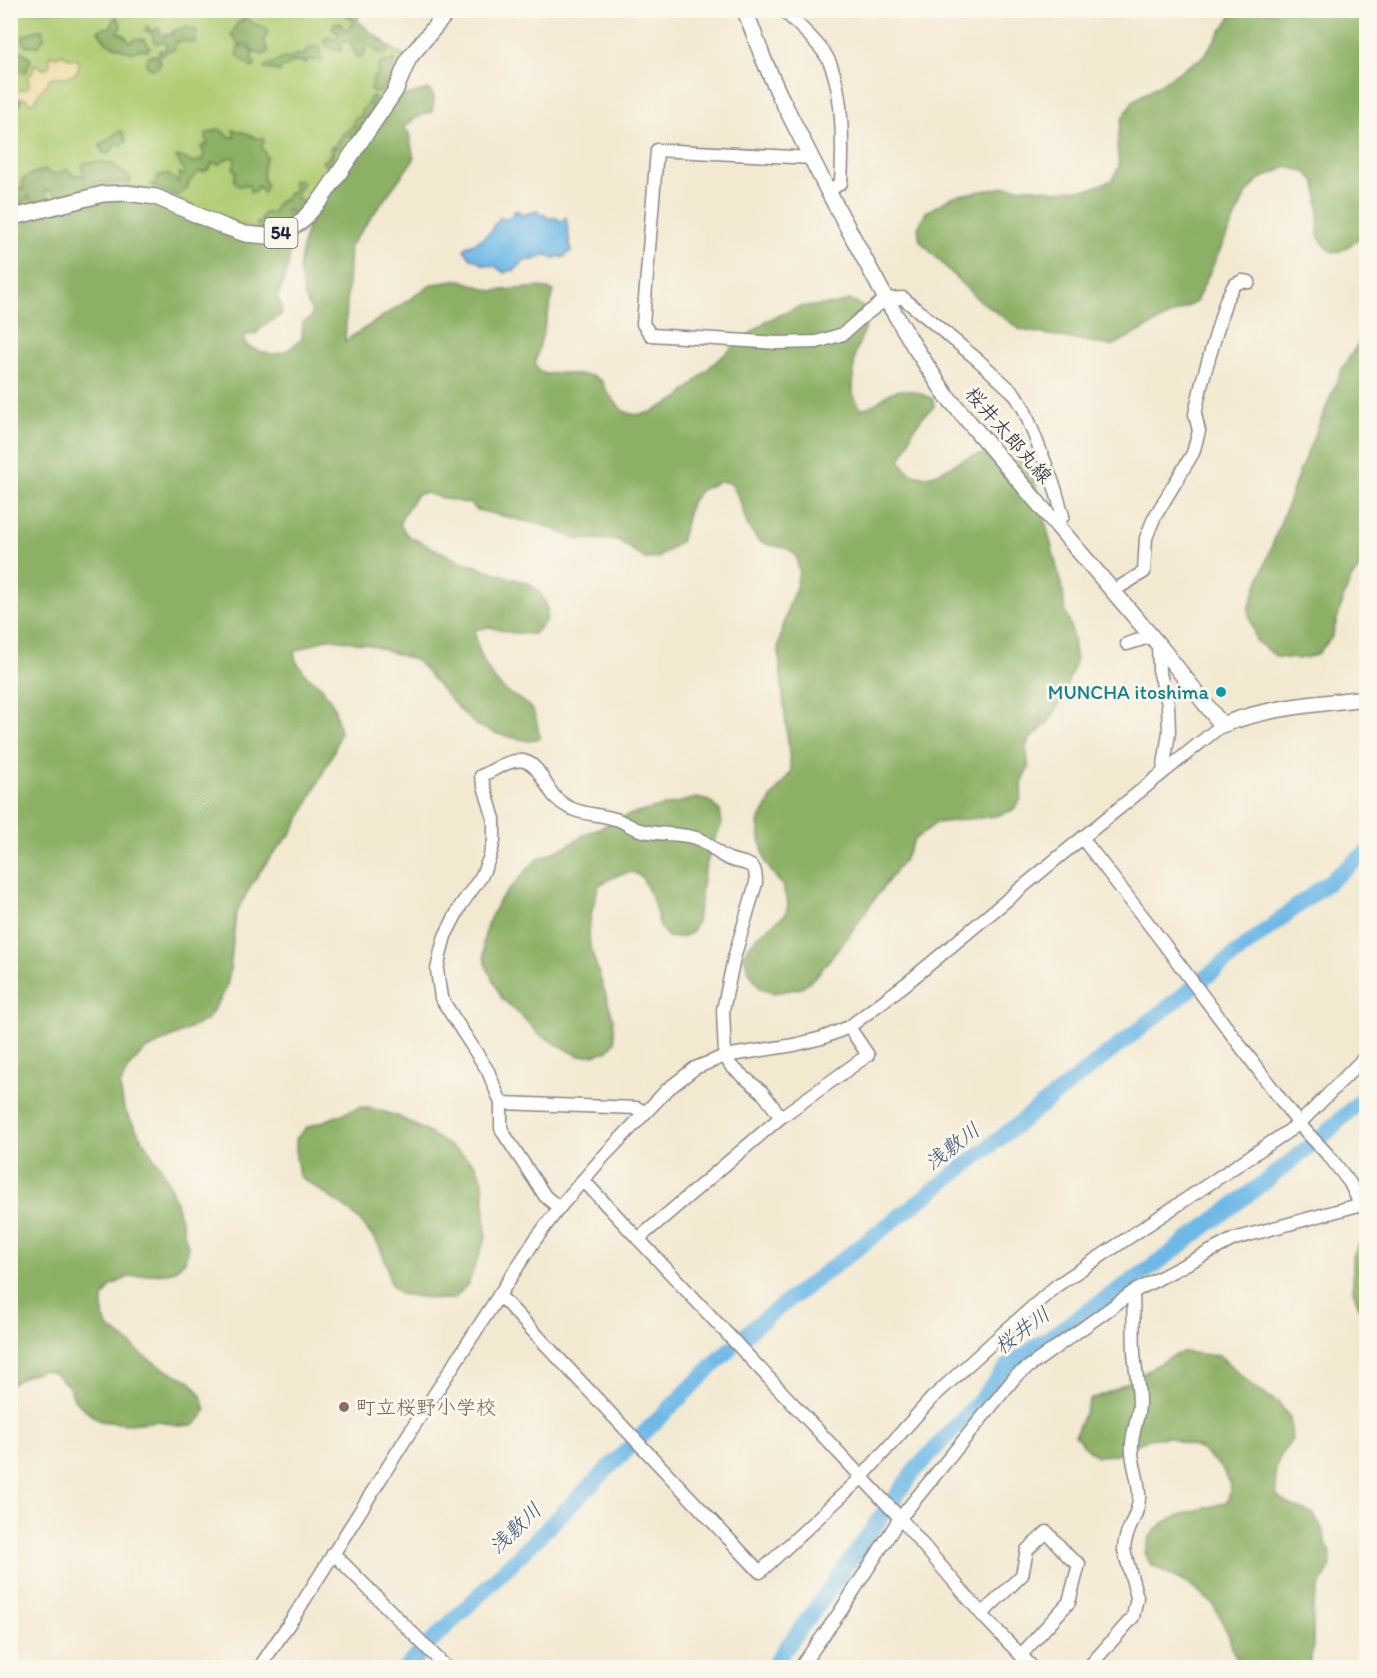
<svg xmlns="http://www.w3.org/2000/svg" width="1377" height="1678" viewBox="0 0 1377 1678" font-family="Itim,'Klee One',sans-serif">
<rect width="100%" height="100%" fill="#fbf7ec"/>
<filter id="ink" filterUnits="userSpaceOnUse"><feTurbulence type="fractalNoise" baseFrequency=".0167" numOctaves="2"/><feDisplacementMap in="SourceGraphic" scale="12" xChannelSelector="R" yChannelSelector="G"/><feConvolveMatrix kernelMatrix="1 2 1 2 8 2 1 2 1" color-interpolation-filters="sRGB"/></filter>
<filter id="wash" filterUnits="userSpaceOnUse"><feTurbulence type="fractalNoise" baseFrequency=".008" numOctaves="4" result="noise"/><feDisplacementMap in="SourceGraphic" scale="24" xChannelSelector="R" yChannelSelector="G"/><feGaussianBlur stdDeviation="1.35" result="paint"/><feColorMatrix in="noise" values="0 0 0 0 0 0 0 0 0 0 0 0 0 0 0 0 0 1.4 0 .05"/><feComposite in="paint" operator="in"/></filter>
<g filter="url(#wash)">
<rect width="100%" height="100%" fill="#f3e9d1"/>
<path fill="#b0cd73" stroke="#697857" stroke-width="1.5" d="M10 11H355V24L405 57 385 95 308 208 293 220 273 230 260 231 232 223 166 194 117 184 53 201 11 215Z"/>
<g fill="#8cb065" stroke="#576950" stroke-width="1.5">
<path d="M345 11H358V22C363 24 365 27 369 31 378 39 387 39 388 52L385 54H381L369 45 366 46 365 52 362 56 356 57 350 41 339 43 342 48 341 51 331 49 323 41 325 38 328 39 329 37 334 40 338 38V32L334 31 332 27 335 23H340L344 30 353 24V19L351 17 349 18Z"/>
<path d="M1235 11H1366V231L1354 243 1337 253 1329 250 1318 236 1319 208 1316 182 1304 171 1287 167 1258 180 1245 196 1196 302 1112 346 1021 330 975 297 920 241 918 228 926 212 954 196 1004 187 1035 188 1056 191 1090 189 1112 180 1119 167 1117 146 1121 121 1133 101 1203 57Z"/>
<path d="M116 17 119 20 121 26 118 33 124 35 130 42 135 39H144L150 47 148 51 140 49 132 53 107 43 98 31 103 28 111 27 113 20Z"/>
<path d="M246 18 254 24 266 28 268 31C263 46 263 37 269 52L263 55 254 52 249 45 237 43 235 38 231 35 238 22H242L243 19Z"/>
<path d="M147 26 153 31 159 28 161 31 159 34 165 37V34L172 35V32L178 29H181L187 27 190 30 191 28 197 31 195 43 183 41H178L173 50 168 51 163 55 158 54 160 50 162 51 167 47 164 42 161 41 158 44 154 41 152 33 145 31Z"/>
<path d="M37 30H42L44 39 40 42 39 46H26L23 42V36Z"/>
<path d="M242 45 244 48H248L253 53 251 60 254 62 255 66 252 68 237 55 238 46Z"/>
<path d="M319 46 321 50 319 53 323 59 321 63 315 59 314 61 308 60 305 64 301 61 300 62 297 61 293 63 291 58 296 54 303 55 309 48Z"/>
<path d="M16 50 24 53 31 59 26 72C21 72 13 72 11 67V51Z"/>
<circle cx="153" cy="62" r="7"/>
<path d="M284 58 289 59 290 65 281 68 280 71H276L272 69 268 70 264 68 266 65H270Z"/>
<path d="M392 59 395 61 388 80 385 84 386 87 378 93 373 92 370 88 373 85 372 81 374 76H378L379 74 377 71C379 64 381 61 389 62Z"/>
<path d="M427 89C437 95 434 102 432 111 422 116 411 119 404 128L409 133 414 159 350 246 345 341 433 284 461 280 492 291 540 287 554 291 535 363 538 370 545 374 560 373 593 376 602 381 607 392 623 411 635 415 652 412 679 398 714 363 766 321 798 307 837 304 850 300 865 308 868 320 855 354 853 381V394L861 409C872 407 878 402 887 395 902 385 918 392 933 399L934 407 923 416 912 432 907 447 900 460C906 474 920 479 935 474 949 469 957 460 974 456 990 452 1009 458 1025 461L1033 475 1063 591 1065 611 1071 627 1076 661 1060 703 1048 723 1028 741 1026 748 1029 768 1023 777 1021 799 1013 810 996 816 936 823 914 840 904 860 875 898 848 937 817 975 801 988 774 993 760 988 749 972 744 955 749 946 758 936 786 914 788 904 783 887 766 864 761 844 758 823 772 797 791 772 778 646 789 605 796 587 799 571 796 556 787 548 770 545 759 541 748 527 739 498 731 484 721 481 701 490 691 502 681 541 658 558 645 559 618 540 576 539 546 526 477 510 470 504 438 497 427 493 417 494 402 517 400 525 408 536 460 561 530 584C542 592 553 609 544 623 541 627 537 630 534 634L513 633 489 627 475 630C476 650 490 679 506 691 515 698 526 701 533 711 537 718 538 730 540 738L529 741 497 734 476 725 457 707 417 661 370 645 328 638 294 652 296 661 307 676 321 686 334 706 340 732 335 749 301 817 290 835 271 856 253 882 236 913 230 971 226 990 207 1020 144 1051 128 1068 120 1086 124 1109 152 1155 163 1170 175 1199 188 1246 185 1261 173 1272 129 1277 112 1285 103 1298V1317L109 1328 124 1338 144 1356 168 1371 189 1380 200 1393 206 1410 201 1419 193 1425 178 1426 161 1421 128 1424 100 1421 76 1402 68 1386 55 1373 43 1370 27 1375 11 1384 10 218 116 187 255 241C266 244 273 241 284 241 285 243 289 248 289 250 292 262 282 286 277 298L281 304 282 313C273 324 266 320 256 334L242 336 247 346C259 351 273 358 286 351 291 348 296 343 302 339L303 323 311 317 312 312 304 296 299 268 304 239 311 215 399 97Z"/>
<path d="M11 92 18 96 21 102 14 113 11 115Z"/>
<path d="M372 96 375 97C374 108 368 122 357 128V133L345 138 340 147 336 148 330 164 325 166 322 161 327 159 331 152 330 149 331 147 335 146 336 141H339V137L353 126V123L355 118 362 116 361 110 364 109 366 105H370L368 101Z"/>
<path d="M219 129 230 137H235L233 130C239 130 253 135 257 139L263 137 264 143 261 145 267 157C262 167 260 177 267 186L263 193 258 186 254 192H250V186L245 185 239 186 234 181 236 172 233 168 235 163 234 157 228 158 219 164 212 163C209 171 206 172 198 172L189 182 187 189 178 196 151 185 156 183 158 175 168 174 178 182 180 179 179 173 184 175 185 172 176 157 179 156 193 163 203 159 204 153 201 148 203 145 207 146 206 134Z"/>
<path d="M122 131 125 137 126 142 123 145 116 144 114 145V148L108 154 102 152 100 144 112 137 114 134Z"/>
<path d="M91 162 111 163 131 179 130 183C120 181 107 181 96 184 83 187 70 195 55 195L50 190H46L48 198 38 202 35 207 31 205V200L28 196 27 201 24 202 22 200 19 206 15 204 13 206 11 205 10 191 13 187H17L23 190 24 189 22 184 23 179 34 173 46 170 51 174 60 173 65 169 70 171 74 177 78 174 84 177 82 166 85 163Z"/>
<path d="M294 180H300L303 183 296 196 297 199 302 201 304 206 299 213H292L286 210 288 216H292V218L274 228 260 229 256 224 262 221 261 218 264 213 274 212 275 206 277 205 280 200H286V195L292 192 296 188 292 184Z"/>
<path d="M1366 331V561L1363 563 1351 579 1343 599 1332 637 1317 655 1298 659 1277 657 1256 641 1248 610 1302 465 1343 367Z"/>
<path d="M697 798 709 801 720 811 722 824 713 843 704 872 697 922 690 934 679 938 668 937 660 927 654 903 642 877 633 872 618 875 599 885C593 906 587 924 590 946L613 1018 615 1042 607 1051 593 1055 579 1056 538 1034 519 1013 502 999 485 963 483 943 487 925 498 902 536 860 567 846 584 835 628 815Z"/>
<path d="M360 1107 375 1109 397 1116 424 1130 459 1152 476 1165 483 1181 486 1237 468 1284 454 1299C435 1301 419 1296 400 1294L390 1283 387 1266 379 1245 361 1222 350 1211 299 1176 296 1157V1139L306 1128Z"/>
<path d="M1366 1231V1325L1353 1290V1256Z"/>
<path d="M1183 1352 1220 1356 1255 1388 1279 1403 1290 1418 1292 1439C1275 1463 1273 1466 1277 1496L1294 1507 1312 1513 1322 1528 1329 1551 1331 1566 1319 1587 1313 1606V1649L1308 1667H1238L1228 1634 1213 1604 1189 1585 1150 1564 1145 1552C1147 1546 1148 1539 1152 1534 1170 1510 1203 1512 1228 1501L1231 1484 1221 1468 1202 1450 1168 1437 1148 1439 1115 1455 1097 1456 1085 1447 1075 1435 1090 1400C1100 1395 1111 1392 1121 1386 1142 1375 1160 1360 1183 1352Z"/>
</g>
<path fill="#eeda9e" stroke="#887e6c" stroke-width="1.5" d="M62 54 71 59H77C83 67 76 74 69 77H55L50 78C46 91 38 88 36 101L30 103 25 98 18 99 15 93 16 91C27 88 32 90 27 77L33 72 34 65H38L42 69 47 68 50 64 49 57 51 55 56 57Z"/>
<path fill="#6db8e6" stroke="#486d90" stroke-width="1.5" d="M514 211H519L521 215 538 211 540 215 545 214 547 218H557L559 221 563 220 566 217 571 252 568 253 563 258 559 256 553 259 545 254C539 260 533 261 525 260L514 271 511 270 504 273 495 266 483 265 480 262 471 258 464 250C468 243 470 246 476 242 481 240 489 233 493 229V226L501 217 505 219 513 215Z"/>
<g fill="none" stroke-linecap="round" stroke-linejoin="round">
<g stroke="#6db8e6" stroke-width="16">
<path d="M1198 983 1366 853"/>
<path d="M740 1340 755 1326 922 1199 1191 989"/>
<path d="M639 1438 730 1349"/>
<path d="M430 1643 632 1445"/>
<path d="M405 1668 423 1650"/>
<path d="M771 1668 815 1609 914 1471 981 1399 1009 1365 1153 1266 1258 1187 1323 1136 1366 1095"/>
</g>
</g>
</g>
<g filter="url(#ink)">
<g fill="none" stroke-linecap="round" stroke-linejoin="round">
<g stroke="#8a8686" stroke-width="15">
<g id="minor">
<path d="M783 10C797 24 814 38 825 54 844 82 843 149 841 183L828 191"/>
<path d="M812 158 657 150 643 324 651 335 778 343 817 342 843 334 861 318 886 299 903 298 978 360 1014 393 1024 409 1055 488 1063 516 1057 524"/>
<path d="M1113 591 1144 572 1146 538 1154 518 1193 453 1199 431 1195 414 1202 382 1226 300 1234 285 1242 281 1249 282"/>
<path d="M1127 644 1152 636"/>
<path d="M1158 644 1159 670 1168 704 1169 732 1163 772"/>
<path d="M1082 838 1158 936 1299 1124 1329 1156 1350 1183 1361 1206"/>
<path d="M501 1103 637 1108 644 1112"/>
<path d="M583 1180 900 1518 985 1618 1033 1668"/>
<path d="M559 1208 545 1196 504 1134 501 1128V1103L488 1071 441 998 437 970 441 951 445 936 461 905 481 877 489 859 494 841V819L481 776C493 771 510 758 524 761 540 765 545 787 556 798 574 816 593 812 615 819 624 821 631 828 640 830 659 836 680 832 699 839 710 843 717 855 729 859 736 862 749 862 754 869 756 873 756 878 756 883L734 958 723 1010 725 1056 731 1066 762 1092 781 1117"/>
<path d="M638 1239 781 1117 868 1055 849 1027"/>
<path d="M499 1295 760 1572 861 1478 931 1399 993 1342 1056 1286 1299 1124 1366 1056"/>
<path d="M333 1553 447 1668"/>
<path d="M982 1614 1022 1575 1027 1550 1047 1532 1069 1557 1079 1564 1069 1602 1021 1655"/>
<path d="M259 1668 293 1618 408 1435 535 1240 559 1208 603 1157 668 1089 695 1068 725 1056 794 1045 822 1038 849 1027 907 983 1055 860 1222 725"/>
<path d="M800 1668 840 1612 900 1518 1016 1376 1133 1292 1234 1239 1366 1203"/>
<path d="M1088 1668 1133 1617 1137 1597 1124 1550C1124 1531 1139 1516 1139 1498 1140 1482 1133 1468 1132 1452 1130 1435 1139 1420 1139 1403 1139 1386 1135 1369 1134 1352 1133 1332 1134 1312 1133 1292"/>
</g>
</g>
<g stroke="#8a8686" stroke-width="18">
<g id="major">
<path d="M745 10 763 58 779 94 828 191 886 299 914 346 946 395 1158 644 1222 725C1267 707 1318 704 1366 698"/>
<path d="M10 218 103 194 126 193 156 197 225 227 245 234 267 236 285 232 302 221 322 198 395 91 409 58 449 10"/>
</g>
</g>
<use href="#minor" stroke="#fff" stroke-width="12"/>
<use href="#major" stroke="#fff" stroke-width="15"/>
</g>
</g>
<circle fill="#0f9aa8" stroke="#fbf7ec" stroke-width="2" cx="1221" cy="692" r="6"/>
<circle fill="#8d6e63" stroke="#fbf7ec" stroke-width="2" cx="344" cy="1407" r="6"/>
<g text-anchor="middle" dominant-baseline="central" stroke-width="6" stroke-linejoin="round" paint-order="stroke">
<rect fill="#fbf7ec" stroke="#636270" stroke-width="1.5" x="264.5" y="218" width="33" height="30" rx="4.5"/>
<g font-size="18" font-weight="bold" fill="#22223b">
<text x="281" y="233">54</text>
</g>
<g font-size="20" fill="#22223b" stroke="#fbf7ec">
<text transform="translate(1009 435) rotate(49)">桜井太郎丸線</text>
</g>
<g font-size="20" fill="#0d838f" stroke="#fbf7ec" text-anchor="end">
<text x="1209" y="692">MUNCHA itoshima</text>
</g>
<g font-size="20" fill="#785e54" stroke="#fbf7ec" text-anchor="start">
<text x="356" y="1407">町立桜野小学校</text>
</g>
<g font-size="21" font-style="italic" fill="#3c5677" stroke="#fbf7ec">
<text transform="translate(952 1146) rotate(-38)">浅敷川</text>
<text transform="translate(1022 1330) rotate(-37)">桜井川</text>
<text transform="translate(515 1528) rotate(-44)">浅敷川</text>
</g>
</g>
<rect width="1377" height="1678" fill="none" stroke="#fbf7ec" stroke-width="36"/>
</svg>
